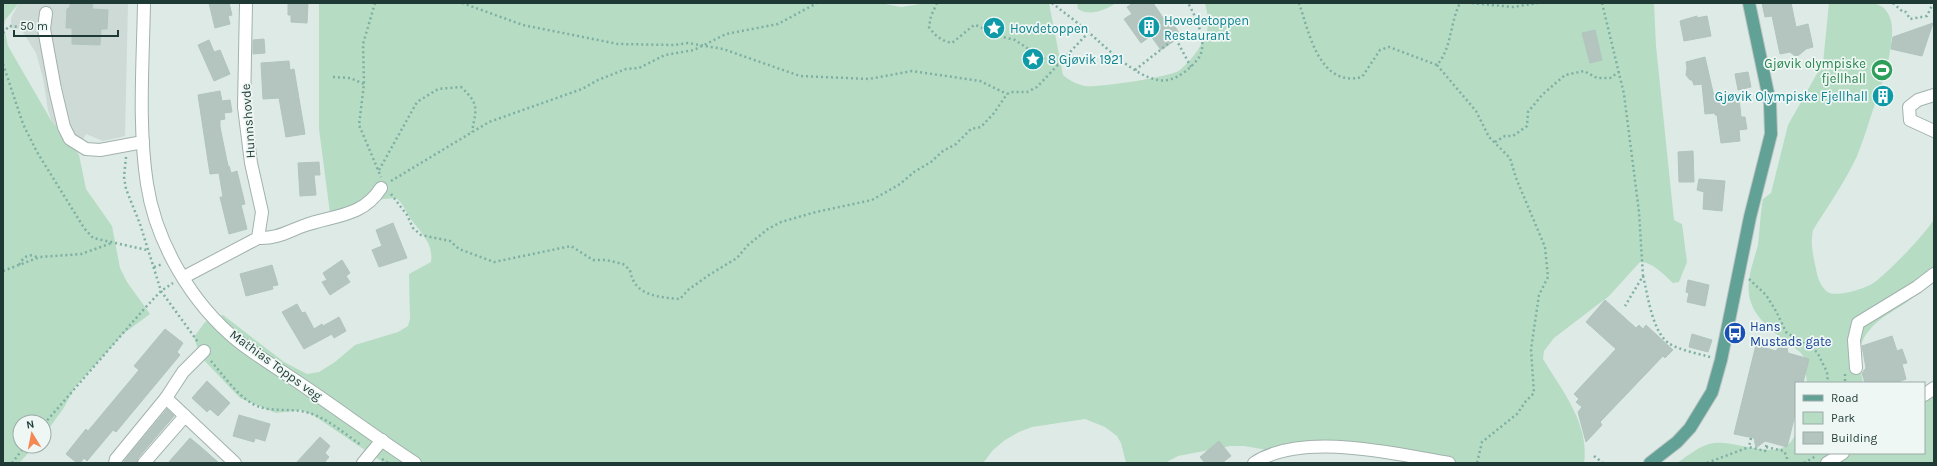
<svg xmlns="http://www.w3.org/2000/svg" width="1937" height="466" viewBox="0 0 1937 466" font-family="Karla,sans-serif">
<rect width="100%" height="100%" fill="#deeae6"/>
<path fill="#cddad5" d="M19 3H128L125 136 103 141 86 134 75 155 59 145 48 110 43 78 36 53 21 29 11 28V18Z"/>
<g fill="#b6dcc4">
<path d="M3 3H19L5 20 4 27 8 46 52 122 70 140 79 155 86 189 112 226 120 268 127 282 150 314 123 334 75 387 63 409 44 435V422H20V446H35L19 463H3Z"/>
<path d="M319 3H880L901 7 927 3H1049L1063 75C1070 81 1076 84 1085 86 1096 88 1172 77 1180 70 1193 59 1209 39 1208 21 1208 15 1206 9 1205 3H1654L1656 46 1674 220 1682 224 1687 262 1679 282 1673 283C1664 275 1653 262 1640 262L1609 296 1554 338 1544 351 1543 359C1562 390 1590 425 1584 463H1428L1319 444 1267 450 1244 446H1230L1178 456 1165 463H1126L1121 443 1117 436 1105 427 1085 419 1032 427 1019 432 1005 440 993 450 983 463H384L313 415 301 410 276 413 240 398 200 356 194 337 205 322 223 315 284 362 307 374 319 372 335 362 355 345 398 332 408 326 410 319 409 274 431 262C434 243 420 232 410 218 405 210 403 203 396 198L383 199 335 215 330 213 319 129Z"/>
<path d="M1077 3H1116C1105 10 1090 17 1078 9Z"/>
<path d="M1829 3 1876 4C1890 8 1893 23 1892 36 1890 64 1879 92 1870 119 1866 131 1862 144 1857 156 1845 182 1828 206 1813 230 1810 243 1813 255 1816 269 1817 276 1820 285 1826 291 1835 299 1867 288 1875 282 1890 270 1925 235 1934 219V276C1926 285 1918 294 1907 302 1889 314 1865 325 1860 349 1858 360 1861 372 1863 383H1807L1804 357 1800 352C1777 334 1744 316 1749 281 1750 269 1755 257 1758 245 1760 230 1760 214 1763 199L1771 193 1788 125 1823 63Z"/>
<path d="M1934 391V463H1677C1689 455 1700 445 1714 443 1739 440 1786 466 1796 432V453H1924V398Z"/>
</g>
<g fill="#b4c5bf" stroke="#b1c4be">
<path d="M70 3H93L92 9 108 10 107 29H101L100 45 72 44V28H66L67 9 70 7Z"/>
<path d="M209 3H229L232 15 228 16 230 24 215 28Z"/>
<path d="M288 3H308L307 23 291 22V15H288Z"/>
<path d="M1133 3H1153L1170 28 1174 25 1181 36 1161 50 1151 36 1141 43 1124 19 1132 14 1127 7Z"/>
<path d="M1762 3H1791L1796 27 1808 24 1813 47 1806 49 1799 55 1795 56 1790 52 1780 54 1772 16 1765 17Z"/>
<path d="M1697 16V18L1707 16 1711 36 1684 41 1680 21Z"/>
<path d="M1933 23 1922 56 1891 49 1893 37Z"/>
<path d="M1595 30 1602 60 1590 63 1582 33Z"/>
<path d="M264 39 265 53 253 54V40Z"/>
<path d="M209 40 214 52 220 50 230 74 214 81 198 45Z"/>
<path d="M1705 57 1715 101 1739 98 1741 117H1745L1747 129 1739 130 1740 141 1721 143 1717 115H1715V113L1705 114 1702 84 1694 85 1692 80H1690L1686 75 1687 68 1686 62Z"/>
<path d="M289 61 290 70 294 69 305 134 286 137 279 98 263 99 261 63Z"/>
<path d="M1748 72 1751 87 1738 90 1735 74Z"/>
<path d="M220 91 222 101 230 100 232 112 224 113 225 119 220 120V127L228 166H229L231 173 237 171 245 204 241 205 247 229 229 234 220 197H223L219 173 210 174 198 95Z"/>
<path d="M1693 151 1694 182H1679L1678 152Z"/>
<path d="M319 162 320 175H314L316 195 300 196 298 163Z"/>
<path d="M1699 179 1725 181 1722 211 1703 209 1704 192 1697 190Z"/>
<path d="M393 223 407 258 379 267 372 250 382 246 376 230Z"/>
<path d="M342 260 350 273 346 276 350 282 330 295 322 282 327 280 323 273Z"/>
<path d="M272 265 278 285 272 286 273 289 246 296 240 274Z"/>
<path d="M1688 280 1709 285 1705 306 1687 302 1689 293 1686 292Z"/>
<path d="M1605 300 1636 328 1639 325 1643 329 1646 325 1673 350 1665 358 1663 356 1600 422 1602 425 1586 442 1578 412 1582 407 1576 402 1579 399 1574 394 1616 349 1586 322Z"/>
<path d="M297 304 302 313 305 312 314 329 322 324 323 326 339 317 346 331 334 338 332 334 304 349 282 312Z"/>
<path d="M165 329 183 343 177 352 180 355 116 432 113 430 87 461 84 458 80 463H77L66 454 86 429 88 431 139 370 134 366Z"/>
<path d="M1692 334 1712 340 1708 352 1689 347Z"/>
<path d="M1892 336 1897 351 1902 349 1907 363 1902 364 1906 379 1895 383H1865L1862 373 1866 368 1862 346Z"/>
<path d="M1785 337 1788 353 1809 359 1803 383H1796V411L1787 447 1765 441 1756 448 1754 438 1734 434 1756 345 1776 351Z"/>
<path d="M207 381 230 403 218 416 210 409 207 412 192 398Z"/>
<path d="M167 409 174 416 138 458 137 463H126L124 461Z"/>
<path d="M239 415 270 424 265 441 255 438 254 442 233 436Z"/>
<path d="M320 437 330 446 325 453 329 457 324 463H296Z"/>
<path d="M190 438 202 448 219 463H168Z"/>
<path d="M1219 441 1231 456 1222 463H1205L1200 457Z"/>
</g>
<g fill="none" stroke-linecap="round" stroke-linejoin="round">
<g stroke="#a1b2ad" stroke-width="14">
<g id="minor">
<path d="M144 3C143 63 138 125 147 184 156 243 192 304 238 341 261 359 287 374 311 391 346 415 380 440 415 463"/>
<path d="M46 13 44 29 55 89 64 127 70 139 86 149 100 150 143 142"/>
<path d="M1934 95 1918 100 1909 107 1910 120 1934 131"/>
<path d="M258 238C276 239 287 232 303 226 332 215 362 218 381 188"/>
<path d="M184 277 258 238 262 212 251 163 244 107 246 3"/>
<path d="M1856 368 1854 340 1858 323 1917 287 1934 274"/>
<path d="M1924 395 1934 388"/>
<path d="M166 398 183 372 204 351"/>
<path d="M115 463 116 459 166 398 235 463"/>
<path d="M144 463 185 416"/>
<path d="M363 463 382 440"/>
<path d="M1254 463C1303 431 1395 454 1449 463"/>
<path d="M1827 463 1843 453"/>
</g>
</g>
<g stroke="#bcc4c2" stroke-width="14">
<path id="major" d="M1650 463 1677 442 1690 428 1712 392 1721 360 1750 217 1771 134 1770 103 1749 3"/>
</g>
<g stroke="#7eafa3" stroke-width="2.5" stroke-dasharray="2 3" stroke-linecap="butt">
<path d="M375 3 363 44 364 84 359 125 381 177"/>
<path d="M462 3 523 25 618 44 674 45 688 43 723 49 800 76 869 79 912 71 980 81 1007 94"/>
<path d="M937 3 931 16 929 27C935 36 942 41 952 43L974 25 978 26 1003 37 1015 40 1039 56 1058 65"/>
<path d="M1052 3C1061 10 1070 17 1079 24 1100 41 1131 75 1158 80 1173 83 1188 71 1197 60 1210 46 1196 17 1188 3"/>
<path d="M1299 3C1309 32 1319 88 1362 77L1380 50 1389 47 1437 65C1452 48 1450 22 1460 3"/>
<path d="M1472 3 1513 7 1538 3"/>
<path d="M1602 3 1624 94 1639 212 1643 276 1625 306"/>
<path d="M1893 3 1903 12H1906L1910 19 1927 16 1933 3"/>
<path d="M3 33 9 26 31 28"/>
<path d="M1176 39 1191 67"/>
<path d="M3 64 23 124 37 152 84 228 93 238 147 250"/>
<path d="M1437 65 1476 111 1489 137 1510 158 1516 178 1545 247 1548 277 1539 295 1531 349 1534 393 1526 401 1517 414 1482 442 1477 463"/>
<path d="M1135 70 1178 36"/>
<path d="M333 77 350 78 364 84"/>
<path d="M1495 142 1505 136H1513L1527 126 1528 112 1542 95 1565 75 1584 71 1597 78H1610L1619 72"/>
<path d="M126 157 124 177 126 189 140 224 161 291 198 342"/>
<path d="M379 170 417 102 438 89 461 87C480 105 476 108 472 132"/>
<path d="M391 181 489 122 582 89 598 80 626 69 639 68 665 55 694 50 726 34 778 24 817 3"/>
<path d="M391 194 407 215 413 228 421 235 450 241 459 249 494 262 571 246 593 260H606L623 264 630 270C634 296 658 297 680 299L688 290 709 275 737 258 748 245 768 229 781 222 816 212 872 200 900 184 914 172 931 162 943 151 956 144 971 129 981 127 994 113 1007 94 1011 92H1027L1037 87 1088 33"/>
<path d="M19 265C23 257 30 252 38 258"/>
<path d="M154 267 163 264"/>
<path d="M3 271 40 257 81 254 112 243"/>
<path d="M1643 276C1648 295 1652 333 1670 344 1682 351 1697 353 1710 357"/>
<path d="M1749 279 1766 295 1776 311 1786 332 1817 352 1827 372 1828 383"/>
<path d="M211 361C223 375 242 402 260 407 275 412 294 408 309 413 327 418 345 434 361 445"/>
<path d="M1845 374V383"/>
<path d="M44 424 144 309 161 291 173 283"/>
<path d="M1751 438 1749 447 1765 451 1766 447 1784 451 1787 457 1786 463"/>
<path d="M1766 447 1767 442"/>
<path d="M1594 456 1603 463"/>
<path d="M382 459 388 463"/>
<path d="M12 463 25 446"/>
<path d="M1707 463 1749 447"/>
<path d="M1804 463 1816 456"/>
</g>
<use href="#minor" stroke="#fff" stroke-width="12"/>
<use href="#major" stroke="#62a196" stroke-width="12"/>
</g>
<defs>
<g id="building-disc" transform="scale(1.15)"><circle r="9.5" fill="#0f9aa8" stroke="#eff7f4"/><path d="M-4-6H4V6H1V3H-1V6H-4ZM-2.5-4.3h1.7v1.8h-1.7ZM.8-4.3h1.7v1.8H.8ZM-2.5-1h1.7V.8h-1.7ZM.8-1h1.7V.8H.8Z" fill="#fff"/></g>
<g id="sight-disc" transform="scale(1.15)"><circle r="9.5" fill="#0f9aa8" stroke="#eff7f4"/><path d="M0-6L1.8-2.2L6-1.7L2.9 1.2L3.7 5.4L0 3.3L-3.7 5.4L-2.9 1.2L-6-1.7L-1.8-2.2Z" fill="#fff"/></g>
<g id="stadium-disc" transform="scale(1.15)"><circle r="9.5" fill="#2e9e5b" stroke="#eff7f4"/><path d="M0-5a6.5 5 0 1 0 0 10a6.5 5 0 1 0 0-10ZM-3.5-1.8h7v3.6h-7Z" fill="#fff"/></g>
<g id="bus-disc" transform="scale(1.15)"><circle r="9.5" fill="#1a4fb4" stroke="#eff7f4"/><path d="M-5-6H5V4H4V6H2V4H-2V6H-4V4H-5ZM-3.5-4V0h7V-4ZM-3.5 1.2v1.5H-2V1.2ZM2 1.2v1.5H3.5V1.2Z" fill="#fff"/></g>
</defs>
<g fill-rule="evenodd">
<use href="#building-disc" x="1149" y="27"/>
<use href="#sight-disc" x="994" y="28"/>
<use href="#sight-disc" x="1033" y="59"/>
<use href="#stadium-disc" x="1882" y="70"/>
<use href="#building-disc" x="1883" y="96"/>
<use href="#bus-disc" x="1735" y="333"/>
</g>
<g text-anchor="middle" dominant-baseline="central" stroke-width="3.5" stroke-linejoin="round" paint-order="stroke">
<g font-size="13" fill="#0d838f" stroke="#eff7f4" text-anchor="start">
<text x="1164" y="20">Hovedetoppen<tspan x="1164" dy="15">Restaurant</tspan></text>
<text x="1010" y="28">Hovdetoppen</text>
<text x="1048" y="59">8 Gjøvik 1921</text>
<text x="1868" y="96" text-anchor="end">Gjøvik Olympiske Fjellhall</text>
</g>
<g font-size="13" fill="#27864d" stroke="#eff7f4" text-anchor="end">
<text x="1866" y="63">Gjøvik olympiske<tspan x="1866" dy="15">fjellhall</tspan></text>
</g>
<g font-size="13" fill="#1f3a35" stroke="#eff7f4">
<text transform="translate(248 121) rotate(-94)">Hunnshovde</text>
<text transform="translate(276 365) rotate(36)">Mathias Topps veg</text>
</g>
<g font-size="13" fill="#164399" stroke="#eff7f4" text-anchor="start">
<text x="1750" y="326">Hans<tspan x="1750" dy="15">Mustads gate</tspan></text>
</g>
</g>
<rect width="1937" height="466" fill="none" stroke="#1f3a35" stroke-width="8"/>
<rect x="1795" y="382" width="130" height="72" fill="#eff7f4" stroke="#9caba8"/>
<rect x="1803" y="395" width="20" height="6" fill="#62a196" stroke="#9caba8"/>
<text x="1831" y="402" font-size="12" fill="#1f3a35">Road</text>
<rect x="1803" y="412" width="20" height="12" fill="#b6dcc4" stroke="#9caba8"/>
<text x="1831" y="422" font-size="12" fill="#1f3a35">Park</text>
<rect x="1803" y="432" width="20" height="12" fill="#b4c5bf" stroke="#9caba8"/>
<text x="1831" y="442" font-size="12" fill="#1f3a35">Building</text>
<g transform="translate(32 434) rotate(350)"><circle r="19" fill="#eff7f4" stroke="#9caba8"/>
<path d="M0-3L7 15L0 10L-7 15Z" fill="#f58752"/>
<text y="-6" font-size="11" font-weight="bold" text-anchor="middle" fill="#1f3a35">N</text>
</g>
<path d="M14 30v6h104v-6" fill="none" stroke="#1f3a35" stroke-width="2"/>
<text x="20" y="30" font-size="12" fill="#1f3a35" stroke="#eff7f4" stroke-width="3" paint-order="stroke">50 m</text>
</svg>
